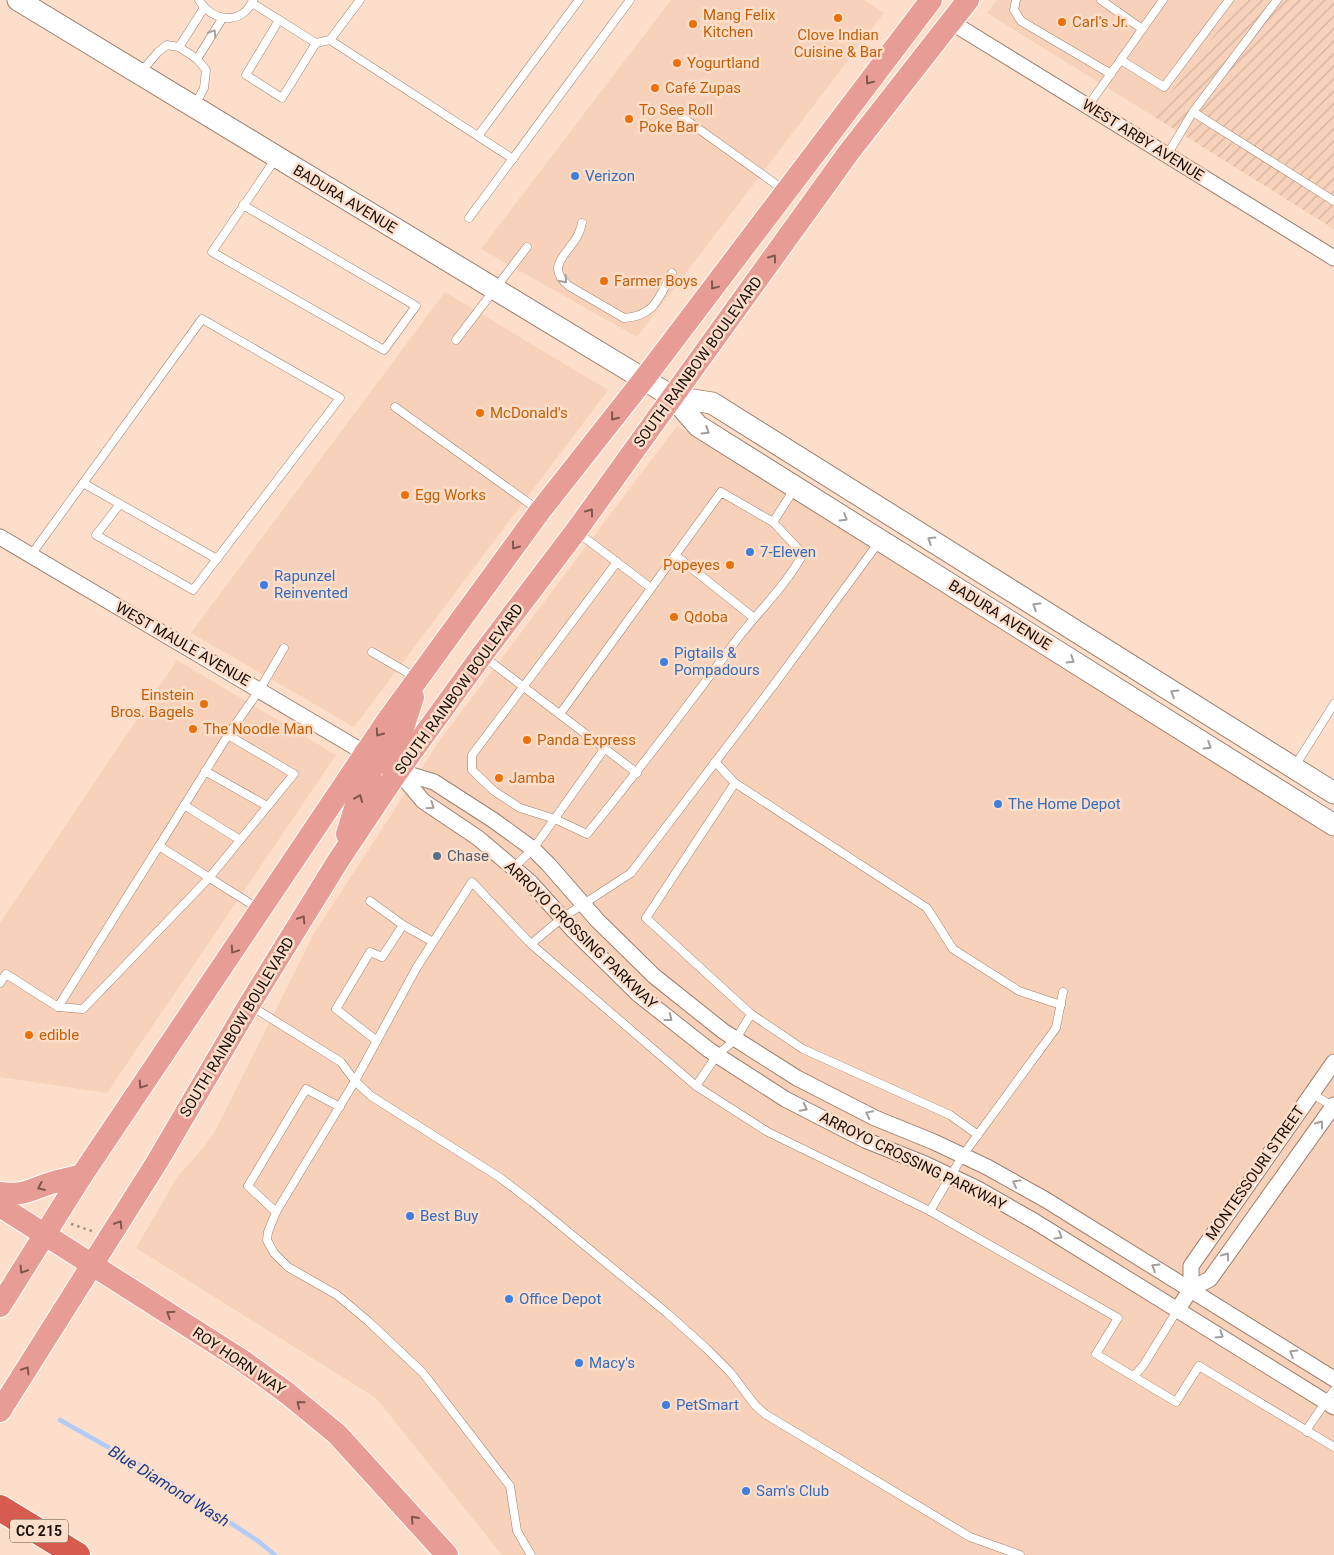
<svg xmlns="http://www.w3.org/2000/svg" width="1334" height="1555" viewBox="0 0 1334 1555" font-family="Roboto,sans-serif">
<defs>
<pattern id="industrial-furrows" width="10" height="10" patternUnits="userSpaceOnUse" patternTransform="scale(1.25)"><rect width="10" height="10" fill="#f7d1b9"/><path d="M-1 1l2-2M0 10L10 0M9 11l2-2" fill="none" stroke="#d3b29e"/></pattern>
</defs>
<rect width="100%" height="100%" fill="#fddeca"/>
<g fill="#f7d1b9">
<path d="M671 0H864L884 13 637 337 481 249Z"/>
<path d="M997 0H1241L1153 116 987 13Z"/>
<path d="M445 292 608 390 354 727 191 633Z"/>
<path d="M677 426 1334 837V1555H502L376 1398 136 1248 178 1176 204 1147 215 1131 313 935 440 740Z"/>
<path d="M177 660 336 755 107 1093 0 1077V923Z"/>
</g>
<path fill="url(#industrial-furrows)" d="M1241 0H1334V229L1153 116Z"/>
<g fill="none" stroke-linecap="round" stroke-linejoin="round">
<path stroke="#b2caf7" stroke-width="4.5" d="M60 1420 159 1476 258 1541 275 1555"/>
<g stroke="#9e816f" stroke-width="9">
<g id="service">
<path d="M199 0C212 22 242 26 253 0"/>
<path d="M1016 0 1014 10 1021 21 1111 74"/>
<path d="M1101 0 1142 29"/>
<path d="M252 3 316 43 330 40 360 0"/>
<path d="M279 20 246 75 282 98 316 43"/>
<path d="M330 40 513 159"/>
<path d="M179 47 197 59"/>
<path d="M1121 60 1164 87 1229 0"/>
<path d="M140 73 158 52 167 45 179 47 204 8"/>
<path d="M195 105 204 88 206 70 197 59 222 19"/>
<path d="M1088 106 1163 0"/>
<path d="M1193 112 1334 201"/>
<path d="M682 117 784 190"/>
<path d="M478 136 579 0"/>
<path d="M1167 155 1193 112 1277 0"/>
<path d="M243 205 416 306 384 350 212 252 276 158"/>
<path d="M469 218 630 0"/>
<path d="M582 223C581 227 580 231 578 235 568 254 544 267 569 286L624 318C655 316 659 297 672 273"/>
<path d="M456 340 527 247"/>
<path d="M395 407 537 509"/>
<path d="M83 483 217 559"/>
<path d="M773 522 795 488"/>
<path d="M577 532 651 588"/>
<path d="M31 555 202 319 340 398 193 590 96 535 120 504"/>
<path d="M675 555 754 618"/>
<path d="M372 652 415 677"/>
<path d="M483 656 637 773"/>
<path d="M560 714 721 492 773 522 803 554C786 585 760 610 738 638 689 704 639 770 587 834L555 819 520 808 494 791 472 770V755L617 562"/>
<path d="M715 762 735 783 927 908 953 949 1019 991 1061 1005"/>
<path d="M1295 766 1334 704"/>
<path d="M205 771 267 806"/>
<path d="M184 805 240 840"/>
<path d="M159 846 228 735"/>
<path d="M513 868 533 849 605 748"/>
<path d="M370 901 403 925 433 942"/>
<path d="M531 944 562 918 631 873 773 686 879 542"/>
<path d="M0 983 6 974 58 1007 159 846 259 909"/>
<path d="M251 1006 341 1062 355 1081 371 1096 499 1177 532 1202 667 1313 706 1348 730 1372 755 1405 765 1414 970 1537 1020 1555"/>
<path d="M58 1007 83 1009 209 878 294 774 228 735 260 689 284 648"/>
<path d="M751 1014 803 1049 950 1115 978 1135"/>
<path d="M377 1041 336 1009 370 952 382 957 403 925"/>
<path d="M696 1086 717 1055 736 1039 751 1014 646 918 735 783"/>
<path d="M1311 1093 1334 1107"/>
<path d="M930 1211 963 1155 1056 1028 1063 992"/>
<path d="M276 1212 248 1186 306 1089 340 1107"/>
<path d="M1134 1376 1143 1366 1178 1309"/>
<path d="M1307 1432 1309 1426 1334 1390"/>
<path d="M531 1555 517 1531 510 1486 423 1373 368 1321 337 1295 288 1267 274 1253 267 1240 268 1232 276 1212 355 1081 417 967 472 882 531 944 696 1086 768 1132 930 1211 1118 1318 1096 1354 1176 1402 1199 1366 1334 1447"/>
</g>
</g>
<g stroke="#9e816f" stroke-width="17">
<g id="minor">
<path d="M951 22 1334 258"/>
<path d="M0 537 365 753"/>
<path d="M398 771 423 801 478 838 530 882 574 931 638 994 709 1050 785 1099 865 1140 925 1164 976 1188 1034 1221 1334 1407"/>
<path d="M398 771 434 782 493 820 533 849 549 865 597 920 654 976 723 1031 797 1078 875 1118 934 1142 987 1167 1046 1200 1334 1379"/>
<path d="M1191 1289V1266L1334 1062"/>
<path d="M1178 1309 1191 1289 1210 1279 1334 1105"/>
</g>
</g>
<g stroke="#9e816f" stroke-width="23">
<g id="secondary">
<path d="M18 0 673 397 698 426 1334 825"/>
<path d="M673 397 712 403 1334 793"/>
</g>
</g>
<g stroke="#fff" stroke-width="24">
<g id="primary">
<path d="M398 771 389 765 388 753 402 731 413 697"/>
<path d="M347 834 359 795 370 776 372 767 365 753"/>
<path d="M0 1193C24 1196 29 1190 51 1183 61 1180 71 1178 82 1175"/>
<path d="M0 1206 243 1361 287 1393 337 1434 447 1555"/>
<path d="M0 1306 82 1175 387 721 540 511 644 379 931 0"/>
<path d="M0 1411 157 1162 249 1005 338 861 398 771 482 655 576 531 849 152 968 0"/>
</g>
</g>
<g stroke="#fff" stroke-width="28">
<path id="motorway" d="M0 1508 77 1555"/>
</g>
<path stroke="#a79081" stroke-width="2.5" stroke-dasharray="2.5 4" stroke-linecap="butt" d="M71 1224 92 1231"/>
<use href="#service" stroke="#fff" stroke-width="8"/>
<use href="#minor" stroke="#fff" stroke-width="15"/>
<use href="#secondary" stroke="#fff" stroke-width="21"/>
<use href="#primary" stroke="#e79d95" stroke-width="22"/>
<use href="#motorway" stroke="#d75b4f" stroke-width="26"/>
</g>
<defs><path id="oneway-chevron" d="M-2-3.5L2.5 0L-2 3.5" fill="none" stroke-width="1.6" stroke-linecap="round" stroke-linejoin="round" transform="scale(1.25)"/></defs>
<g stroke="#a39f9d">
<use href="#oneway-chevron" transform="translate(213 33) rotate(-58)"/>
<use href="#oneway-chevron" transform="translate(564 280) rotate(48)"/>
<use href="#oneway-chevron" transform="translate(706 431) rotate(32)"/>
<use href="#oneway-chevron" transform="translate(844 518) rotate(32)"/>
<use href="#oneway-chevron" transform="translate(931 540) rotate(-148)"/>
<use href="#oneway-chevron" transform="translate(1036 606) rotate(-148)"/>
<use href="#oneway-chevron" transform="translate(1071 660) rotate(32)"/>
<use href="#oneway-chevron" transform="translate(1174 693) rotate(-148)"/>
<use href="#oneway-chevron" transform="translate(1208 746) rotate(32)"/>
<use href="#oneway-chevron" transform="translate(431 806) rotate(34)"/>
<use href="#oneway-chevron" transform="translate(669 1018) rotate(38)"/>
<use href="#oneway-chevron" transform="translate(804 1108) rotate(27)"/>
<use href="#oneway-chevron" transform="translate(869 1114) rotate(-154)"/>
<use href="#oneway-chevron" transform="translate(1320 1124) rotate(-54)"/>
<use href="#oneway-chevron" transform="translate(1016 1183) rotate(-151)"/>
<use href="#oneway-chevron" transform="translate(1059 1236) rotate(31)"/>
<use href="#oneway-chevron" transform="translate(1226 1256) rotate(-54)"/>
<use href="#oneway-chevron" transform="translate(1155 1267) rotate(-148)"/>
<use href="#oneway-chevron" transform="translate(1220 1335) rotate(32)"/>
<use href="#oneway-chevron" transform="translate(1293 1353) rotate(-148)"/>
</g>
<g stroke="#80564f">
<use href="#oneway-chevron" transform="translate(869 81) rotate(127)"/>
<use href="#oneway-chevron" transform="translate(773 258) rotate(-54)"/>
<use href="#oneway-chevron" transform="translate(714 286) rotate(127)"/>
<use href="#oneway-chevron" transform="translate(614 417) rotate(128)"/>
<use href="#oneway-chevron" transform="translate(590 512) rotate(-54)"/>
<use href="#oneway-chevron" transform="translate(515 546) rotate(126)"/>
<use href="#oneway-chevron" transform="translate(379 733) rotate(125)"/>
<use href="#oneway-chevron" transform="translate(359 798) rotate(-67)"/>
<use href="#oneway-chevron" transform="translate(302 919) rotate(-58)"/>
<use href="#oneway-chevron" transform="translate(234 950) rotate(124)"/>
<use href="#oneway-chevron" transform="translate(142 1085) rotate(124)"/>
<use href="#oneway-chevron" transform="translate(41 1187) rotate(157)"/>
<use href="#oneway-chevron" transform="translate(119 1224) rotate(-58)"/>
<use href="#oneway-chevron" transform="translate(23 1270) rotate(122)"/>
<use href="#oneway-chevron" transform="translate(170 1314) rotate(-147)"/>
<use href="#oneway-chevron" transform="translate(26 1370) rotate(-58)"/>
<use href="#oneway-chevron" transform="translate(300 1404) rotate(-140)"/>
<use href="#oneway-chevron" transform="translate(414 1519) rotate(-132)"/>
</g>
<g fill="#e8710a" stroke="#fddeca" stroke-width="2">
<circle cx="838" cy="18" r="5"/>
<circle cx="1062" cy="22" r="5"/>
<circle cx="693" cy="24" r="5"/>
<circle cx="677" cy="63" r="5"/>
<circle cx="655" cy="88" r="5"/>
<circle cx="629" cy="119" r="5"/>
<circle cx="604" cy="281" r="5"/>
<circle cx="480" cy="413" r="5"/>
<circle cx="405" cy="495" r="5"/>
<circle cx="730" cy="565" r="5"/>
<circle cx="674" cy="617" r="5"/>
<circle cx="204" cy="704" r="5"/>
<circle cx="193" cy="729" r="5"/>
<circle cx="527" cy="740" r="5"/>
<circle cx="499" cy="778" r="5"/>
<circle cx="29" cy="1035" r="5"/>
</g>
<g fill="#3f7fe0" stroke="#fddeca" stroke-width="2">
<circle cx="575" cy="176" r="5"/>
<circle cx="750" cy="552" r="5"/>
<circle cx="264" cy="585" r="5"/>
<circle cx="664" cy="662" r="5"/>
<circle cx="998" cy="804" r="5"/>
<circle cx="410" cy="1216" r="5"/>
<circle cx="509" cy="1299" r="5"/>
<circle cx="579" cy="1363" r="5"/>
<circle cx="666" cy="1405" r="5"/>
<circle cx="746" cy="1491" r="5"/>
</g>
<circle fill="#5c6f8a" stroke="#fddeca" stroke-width="2" cx="437" cy="856" r="5"/>
<g text-anchor="middle" dominant-baseline="central" stroke-width="5" stroke-linejoin="round" paint-order="stroke">
<rect fill="#fddeca" stroke="#5e4e43" stroke-width="1" x="10" y="1519.5" width="58" height="23" rx="4"/>
<g font-size="14" font-weight="bold" fill="#1a1009">
<text x="39" y="1531">CC 215</text>
</g>
<g font-size="15" fill="#c56008" stroke="#fddeca" text-anchor="start">
<text x="703" y="15">Mang Felix<tspan x="703" dy="17">Kitchen</tspan></text>
<text x="1072" y="22">Carl's Jr.</text>
<text x="838" y="35" text-anchor="middle">Clove Indian<tspan x="838" dy="17">Cuisine &amp; Bar</tspan></text>
<text x="687" y="63">Yogurtland</text>
<text x="665" y="88">Café Zupas</text>
<text x="639" y="110">To See Roll<tspan x="639" dy="17">Poke Bar</tspan></text>
<text x="614" y="281">Farmer Boys</text>
<text x="490" y="413">McDonald's</text>
<text x="415" y="495">Egg Works</text>
<text x="720" y="565" text-anchor="end">Popeyes</text>
<text x="684" y="617">Qdoba</text>
<text x="194" y="695" text-anchor="end">Einstein<tspan x="194" dy="17">Bros. Bagels</tspan></text>
<text x="203" y="729">The Noodle Man</text>
<text x="537" y="740">Panda Express</text>
<text x="509" y="778">Jamba</text>
<text x="39" y="1035">edible</text>
</g>
<g font-size="15" fill="#1a1009" stroke="#fddeca">
<text transform="translate(1143 140) rotate(32)">WEST ARBY AVENUE</text>
<text transform="translate(345 199) rotate(31)">BADURA AVENUE</text>
<text transform="translate(698 362) rotate(-54)">SOUTH RAINBOW BOULEVARD</text>
<text transform="translate(1000 615) rotate(32)">BADURA AVENUE</text>
<text transform="translate(183 644) rotate(30)">WEST MAULE AVENUE</text>
<text transform="translate(459 689) rotate(-54)">SOUTH RAINBOW BOULEVARD</text>
<text transform="translate(581 935) rotate(44)">ARROYO CROSSING PARKWAY</text>
<text transform="translate(237 1027) rotate(-59)">SOUTH RAINBOW BOULEVARD</text>
<text transform="translate(913 1161) rotate(26)">ARROYO CROSSING PARKWAY</text>
<text transform="translate(1255 1173) rotate(-55)">MONTESSOURI STREET</text>
<text transform="translate(239 1361) rotate(34)">ROY HORN WAY</text>
</g>
<g font-size="15" fill="#366cbe" stroke="#fddeca" text-anchor="start">
<text x="585" y="176">Verizon</text>
<text x="760" y="552">7-Eleven</text>
<text x="274" y="576">Rapunzel<tspan x="274" dy="17">Reinvented</tspan></text>
<text x="674" y="653">Pigtails &amp;<tspan x="674" dy="17">Pompadours</tspan></text>
<text x="1008" y="804">The Home Depot</text>
<text x="420" y="1216">Best Buy</text>
<text x="519" y="1299">Office Depot</text>
<text x="589" y="1363">Macy's</text>
<text x="676" y="1405">PetSmart</text>
<text x="756" y="1491">Sam's Club</text>
</g>
<g font-size="15" fill="#4e5e75" stroke="#fddeca" text-anchor="start">
<text x="447" y="856">Chase</text>
</g>
<g font-size="16" font-style="italic" fill="#173b8e" stroke="#fddeca">
<text transform="translate(169 1486) rotate(32)">Blue Diamond Wash</text>
</g>
</g>
</svg>
